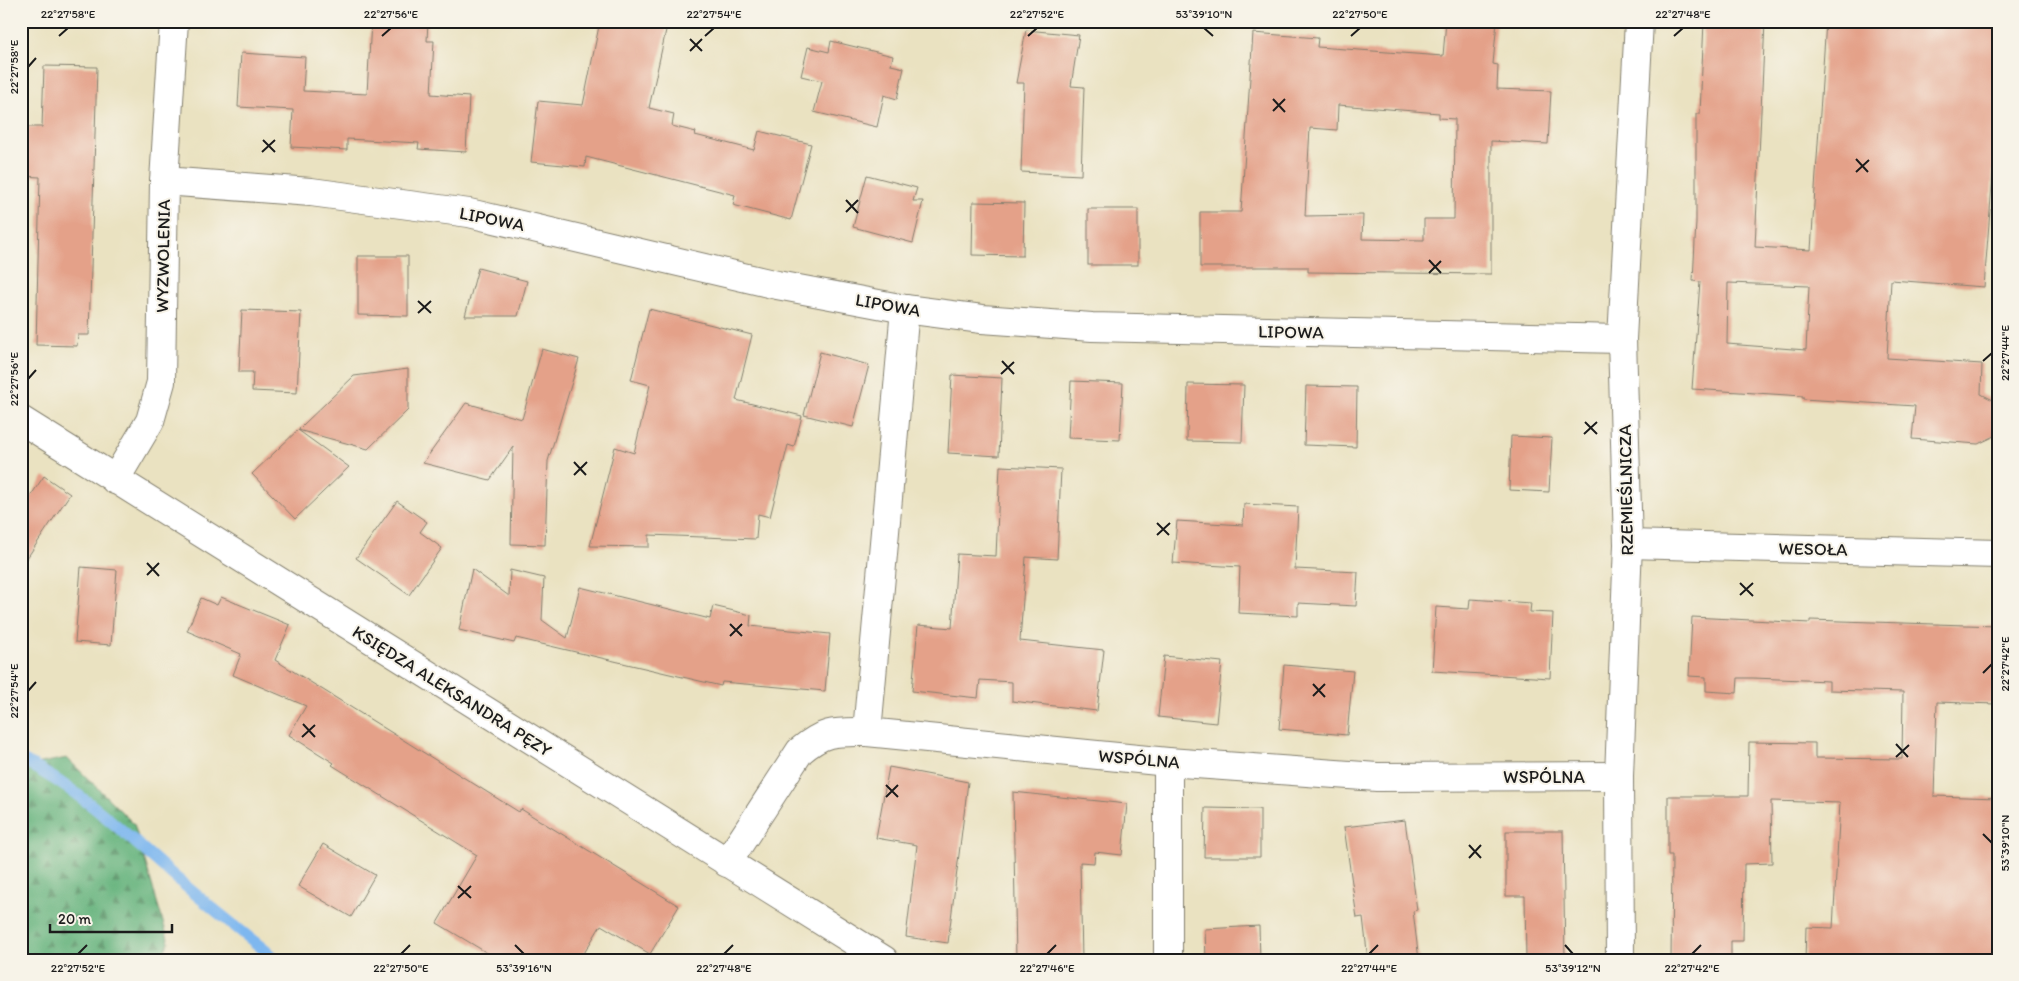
<svg xmlns="http://www.w3.org/2000/svg" width="2019" height="981" viewBox="0 0 2019 981" font-family="Itim,sans-serif">
<defs>
<pattern id="forest-firs" width="22" height="20" patternUnits="userSpaceOnUse" patternTransform="scale(1.25)"><rect width="22" height="20" fill="#64b27b"/><path d="M5 1l3.5 6h-7zM16 11l3.5 6h-7z" fill="#529064"/></pattern>
</defs>
<rect width="100%" height="100%" fill="#f7f3e8"/>
<filter id="ink" filterUnits="userSpaceOnUse"><feTurbulence type="fractalNoise" baseFrequency=".02" numOctaves="2"/><feDisplacementMap in="SourceGraphic" scale="10" xChannelSelector="R" yChannelSelector="G"/><feConvolveMatrix kernelMatrix="1 2 1 2 8 2 1 2 1" color-interpolation-filters="sRGB"/></filter>
<filter id="wash" filterUnits="userSpaceOnUse"><feTurbulence type="fractalNoise" baseFrequency=".0096" numOctaves="4" result="noise"/><feDisplacementMap in="SourceGraphic" scale="20" xChannelSelector="R" yChannelSelector="G"/><feGaussianBlur stdDeviation="1.12" result="paint"/><feColorMatrix in="noise" values="0 0 0 0 0 0 0 0 0 0 0 0 0 0 0 0 0 1.4 0 .05"/><feComposite in="paint" operator="in"/></filter>
<g filter="url(#wash)">
<rect width="100%" height="100%" fill="#eae2c1"/>
<path fill="url(#forest-firs)" stroke="#40674c" d="M67 758 134 824 169 942 160 960H21V767Z"/>
<g fill="none" stroke-linecap="round" stroke-linejoin="round">
<path stroke="#7eb7ef" stroke-width="12" d="M21 760C86 792 133 842 188 888 217 912 247 936 277 960"/>
</g>
<g id="blocks">
<g fill="#e4a189" fill-rule="evenodd">
<path d="M371 21H428L427 41H434L431 94 469 97 466 152 418 149 419 143 347 139V150L291 147 293 110 238 107 241 53 305 57 303 91 367 94Z"/>
<path d="M600 21H668L649 108 674 114 672 126 696 132 695 135 754 150 759 131 811 144 791 220 733 205 735 195 586 157 585 167 531 162 538 101 583 105Z"/>
<path d="M1446 21H1497L1493 64 1498 65 1497 89 1551 91 1548 144 1491 141V274L1308 272V267H1200V212H1241L1253 33 1318 38 1317 47 1443 56ZM1338 105 1439 113V118L1455 119 1454 219H1424V240L1362 239 1363 215 1305 216 1310 128 1337 130Z"/>
<path d="M1704 21H1765L1755 247 1811 250 1826 21H1998V109L1984 287 1891 280 1887 358 1982 364 1981 394 1997 402 1995 436 1978 444 1912 439 1915 406 1803 399V396L1692 389 1700 282 1693 281 1696 222V114H1700ZM1728 283 1809 286 1806 350 1727 344Z"/>
<path d="M1026 30 1079 35 1071 86 1084 87 1081 175 1021 172 1024 83H1016Z"/>
<path d="M831 41 893 56 891 65 904 68 897 99 884 95 877 127 814 112 822 81 801 76 808 47 829 52Z"/>
<path d="M44 66 97 67 89 335H78L77 346 36 345 40 177 21 176V127H42Z"/>
<path d="M867 175 917 188 913 201H923L913 243 853 227Z"/>
<path d="M973 202 1024 203 1023 256 972 255Z"/>
<rect x="1088" y="209" width="50" height="56"/>
<path d="M358 256H408V316L358 315Z"/>
<path d="M478 268 527 281 518 316H465Z"/>
<path d="M649 309 752 335 736 400 802 416 794 447 788 445 770 517 758 514 756 539 649 535V547L590 546 615 447 634 453 650 385 631 380Z"/>
<path d="M242 310 301 312 297 393 252 391 253 372H239Z"/>
<path d="M542 349 579 359 548 461 545 545 511 544 513 447 490 480 423 463 466 403 522 419Z"/>
<path d="M820 352 869 365 853 427 804 415Z"/>
<path d="M408 369V410L368 449 298 430 349 467 295 519 252 474 354 376Z"/>
<path d="M952 375 1002 378 999 456 948 453Z"/>
<path d="M1071 381 1123 383 1120 440 1068 438Z"/>
<path d="M1188 384 1244 385 1242 442 1187 441Z"/>
<path d="M1306 386 1357 387 1356 447 1304 445Z"/>
<path d="M1511 436 1552 438 1549 492 1509 490Z"/>
<path d="M1000 466 1061 469 1057 559 1026 557 1020 641 1104 650 1097 711 1012 701V682L980 680 978 698 912 691 918 625 952 628 957 554 996 556Z"/>
<path d="M44 476 70 494 21 567V510Z"/>
<path d="M397 501 427 522 420 532 442 548 409 595 356 558Z"/>
<path d="M1244 504 1298 507 1295 569 1358 572 1356 606 1298 603V616L1238 613 1240 567 1173 563 1177 521 1243 525Z"/>
<path d="M81 567 117 570 111 645 75 642Z"/>
<path d="M472 569 509 596 510 570 544 578 542 620 567 638 580 587 710 619 713 606 751 615 750 626 830 634 825 691 722 682 721 686 516 638 514 643 459 630Z"/>
<path d="M221 597 290 625 275 660 519 812 521 809 679 906 650 954 601 925 580 960H499L437 923 477 855 332 765 334 763 289 735 306 706 233 675 241 654 187 631 201 598 217 605Z"/>
<path d="M1470 599 1531 603 1530 612 1553 613 1550 678 1432 671 1436 607 1469 609Z"/>
<path d="M1692 617 1810 623V620L1997 626 1995 704 1937 702 1934 796 1998 798V960H1805L1806 927 1833 928 1840 803 1771 801 1772 863 1744 864 1743 941H1731V960H1671L1672 855H1668V796H1748L1749 742 1815 743V758L1902 759 1903 692 1829 690V681L1753 678H1738L1737 693 1706 691V677L1689 676Z"/>
<path d="M1164 656 1222 662 1216 723 1158 717Z"/>
<path d="M1284 665 1353 671 1347 735 1279 729Z"/>
<path d="M889 767 968 782 948 943 906 937 917 845 876 838Z"/>
<path d="M1013 792 1127 804 1122 855 1095 852 1094 863 1080 862 1082 960H1016Z"/>
<path d="M1205 808 1260 809V857H1204Z"/>
<path d="M1405 820 1417 910 1413 911 1419 960H1368L1363 917 1357 918 1344 827Z"/>
<path d="M1506 831H1563L1565 960H1526L1525 896H1506Z"/>
<path d="M323 844 375 875 351 917 298 886Z"/>
<path d="M1259 926 1260 960H1206L1205 929Z"/>
</g>
</g>
</g>
<g filter="url(#ink)">
<use href="#blocks" fill-opacity="0" stroke="#837f6e" stroke-width="1"/>
<g fill="none" stroke-linecap="round" stroke-linejoin="round">
<g stroke="#837f6e" stroke-width="30">
<g id="minor">
<path d="M164 181 311 192 469 213 777 285 905 309 982 319 1092 327 1622 339"/>
<path d="M21 420 884 960"/>
<path d="M115 480 150 421 161 382 164 181 174 21"/>
<path d="M1628 544 1998 554"/>
<path d="M867 732 905 309"/>
<path d="M1168 762V960"/>
<path d="M727 863 800 751C825 730 835 732 867 732L1168 762 1377 777 1619 776"/>
<path d="M1620 960 1619 776 1628 544 1622 339 1639 21"/>
</g>
</g>
<use href="#minor" stroke="#fff" stroke-width="28"/>
</g>
</g>
<path fill="none" stroke="#1c1c1c" stroke-width="2" d="M1204 28 1213 36M59 36 68 28M382 36 391 28M705 36 714 28M1028 36 1037 28M1351 36 1360 28M1674 36 1683 28M690 39 702 51M690 51 702 39M28 67 36 58M1273 99 1285 112M1273 111 1285 99M263 140 275 152M262 152 275 140M1856 159 1868 172M1856 172 1869 160M846 200 858 213M846 212 858 200M1429 260 1441 273M1429 273 1441 261M418 301 431 313M418 313 431 301M1002 361 1014 374M1983 361 1992 353M1001 374 1014 362M28 379 36 370M1585 422 1597 434M1584 434 1597 422M574 462 586 475M574 475 587 462M1157 523 1169 535M1157 535 1170 523M147 563 159 576M147 575 159 563M1740 583 1753 596M1740 595 1753 583M730 624 742 636M730 636 742 624M1983 673 1992 664M1313 684 1325 697M28 691 36 682M1313 696 1325 684M303 724 315 737M302 737 315 725M1896 744 1908 757M1896 757 1909 745M886 785 898 797M886 797 898 785M1983 834 1992 843M1469 845 1481 858M1469 858 1481 845M458 886 471 898M458 898 471 886M515 945 524 954M1565 945 1573 954M78 954 87 945M401 954 410 945M724 954 733 945M1047 954 1056 945M1369 954 1378 945M1692 954 1701 945"/>
<g text-anchor="middle" dominant-baseline="central" stroke-width="4" stroke-linejoin="round" paint-order="stroke">
<g font-size="18" fill="#1c1c1c" stroke="#f7f3e8">
<text transform="translate(492 219) rotate(11)">LIPOWA</text>
<text transform="translate(163 256) rotate(-89)">WYZWOLENIA</text>
<text transform="translate(888 305) rotate(10)">LIPOWA</text>
<text transform="translate(1291 332) rotate(1)">LIPOWA</text>
<text transform="translate(1626 490) rotate(-91)">RZEMIEŚLNICZA</text>
<text transform="translate(1813 549) rotate(1)">WESOŁA</text>
<text transform="translate(452 691) rotate(32)">KSIĘDZA ALEKSANDRA PĘZY</text>
<text transform="translate(1139 759) rotate(5)">WSPÓLNA</text>
<text x="1544" y="777">WSPÓLNA</text>
</g>
</g>
<rect width="2019" height="981" fill="none" stroke="#f7f3e8" stroke-width="55"/>
<path d="M50 924v8h122v-8" fill="none" stroke="#1c1c1c" stroke-width="2.5"/>
<text x="58" y="924" font-size="15" fill="#1c1c1c" stroke="#f7f3e8" stroke-width="4" paint-order="stroke">20 m</text>
<rect x="28" y="28" width="1964" height="926" fill="none" stroke="#1c1c1c" stroke-width="2"/>
<g font-size="12" text-anchor="middle" fill="#1c1c1c">
<text x="68" y="18">22°27'58"E</text>
<text x="391" y="18">22°27'56"E</text>
<text x="714" y="18">22°27'54"E</text>
<text x="1037" y="18">22°27'52"E</text>
<text x="1204" y="18">53°39'10"N</text>
<text x="1360" y="18">22°27'50"E</text>
<text x="1683" y="18">22°27'48"E</text>
<text transform="translate(14 67) rotate(-90)" y="4">22°27'58"E</text>
<text transform="translate(2005 353) rotate(-90)" y="4">22°27'44"E</text>
<text transform="translate(14 379) rotate(-90)" y="4">22°27'56"E</text>
<text transform="translate(2005 664) rotate(-90)" y="4">22°27'42"E</text>
<text transform="translate(14 691) rotate(-90)" y="4">22°27'54"E</text>
<text transform="translate(2005 843) rotate(-90)" y="4">53°39'10"N</text>
<text x="78" y="972">22°27'52"E</text>
<text x="401" y="972">22°27'50"E</text>
<text x="524" y="972">53°39'16"N</text>
<text x="724" y="972">22°27'48"E</text>
<text x="1047" y="972">22°27'46"E</text>
<text x="1369" y="972">22°27'44"E</text>
<text x="1573" y="972">53°39'12"N</text>
<text x="1692" y="972">22°27'42"E</text>
</g>
</svg>
